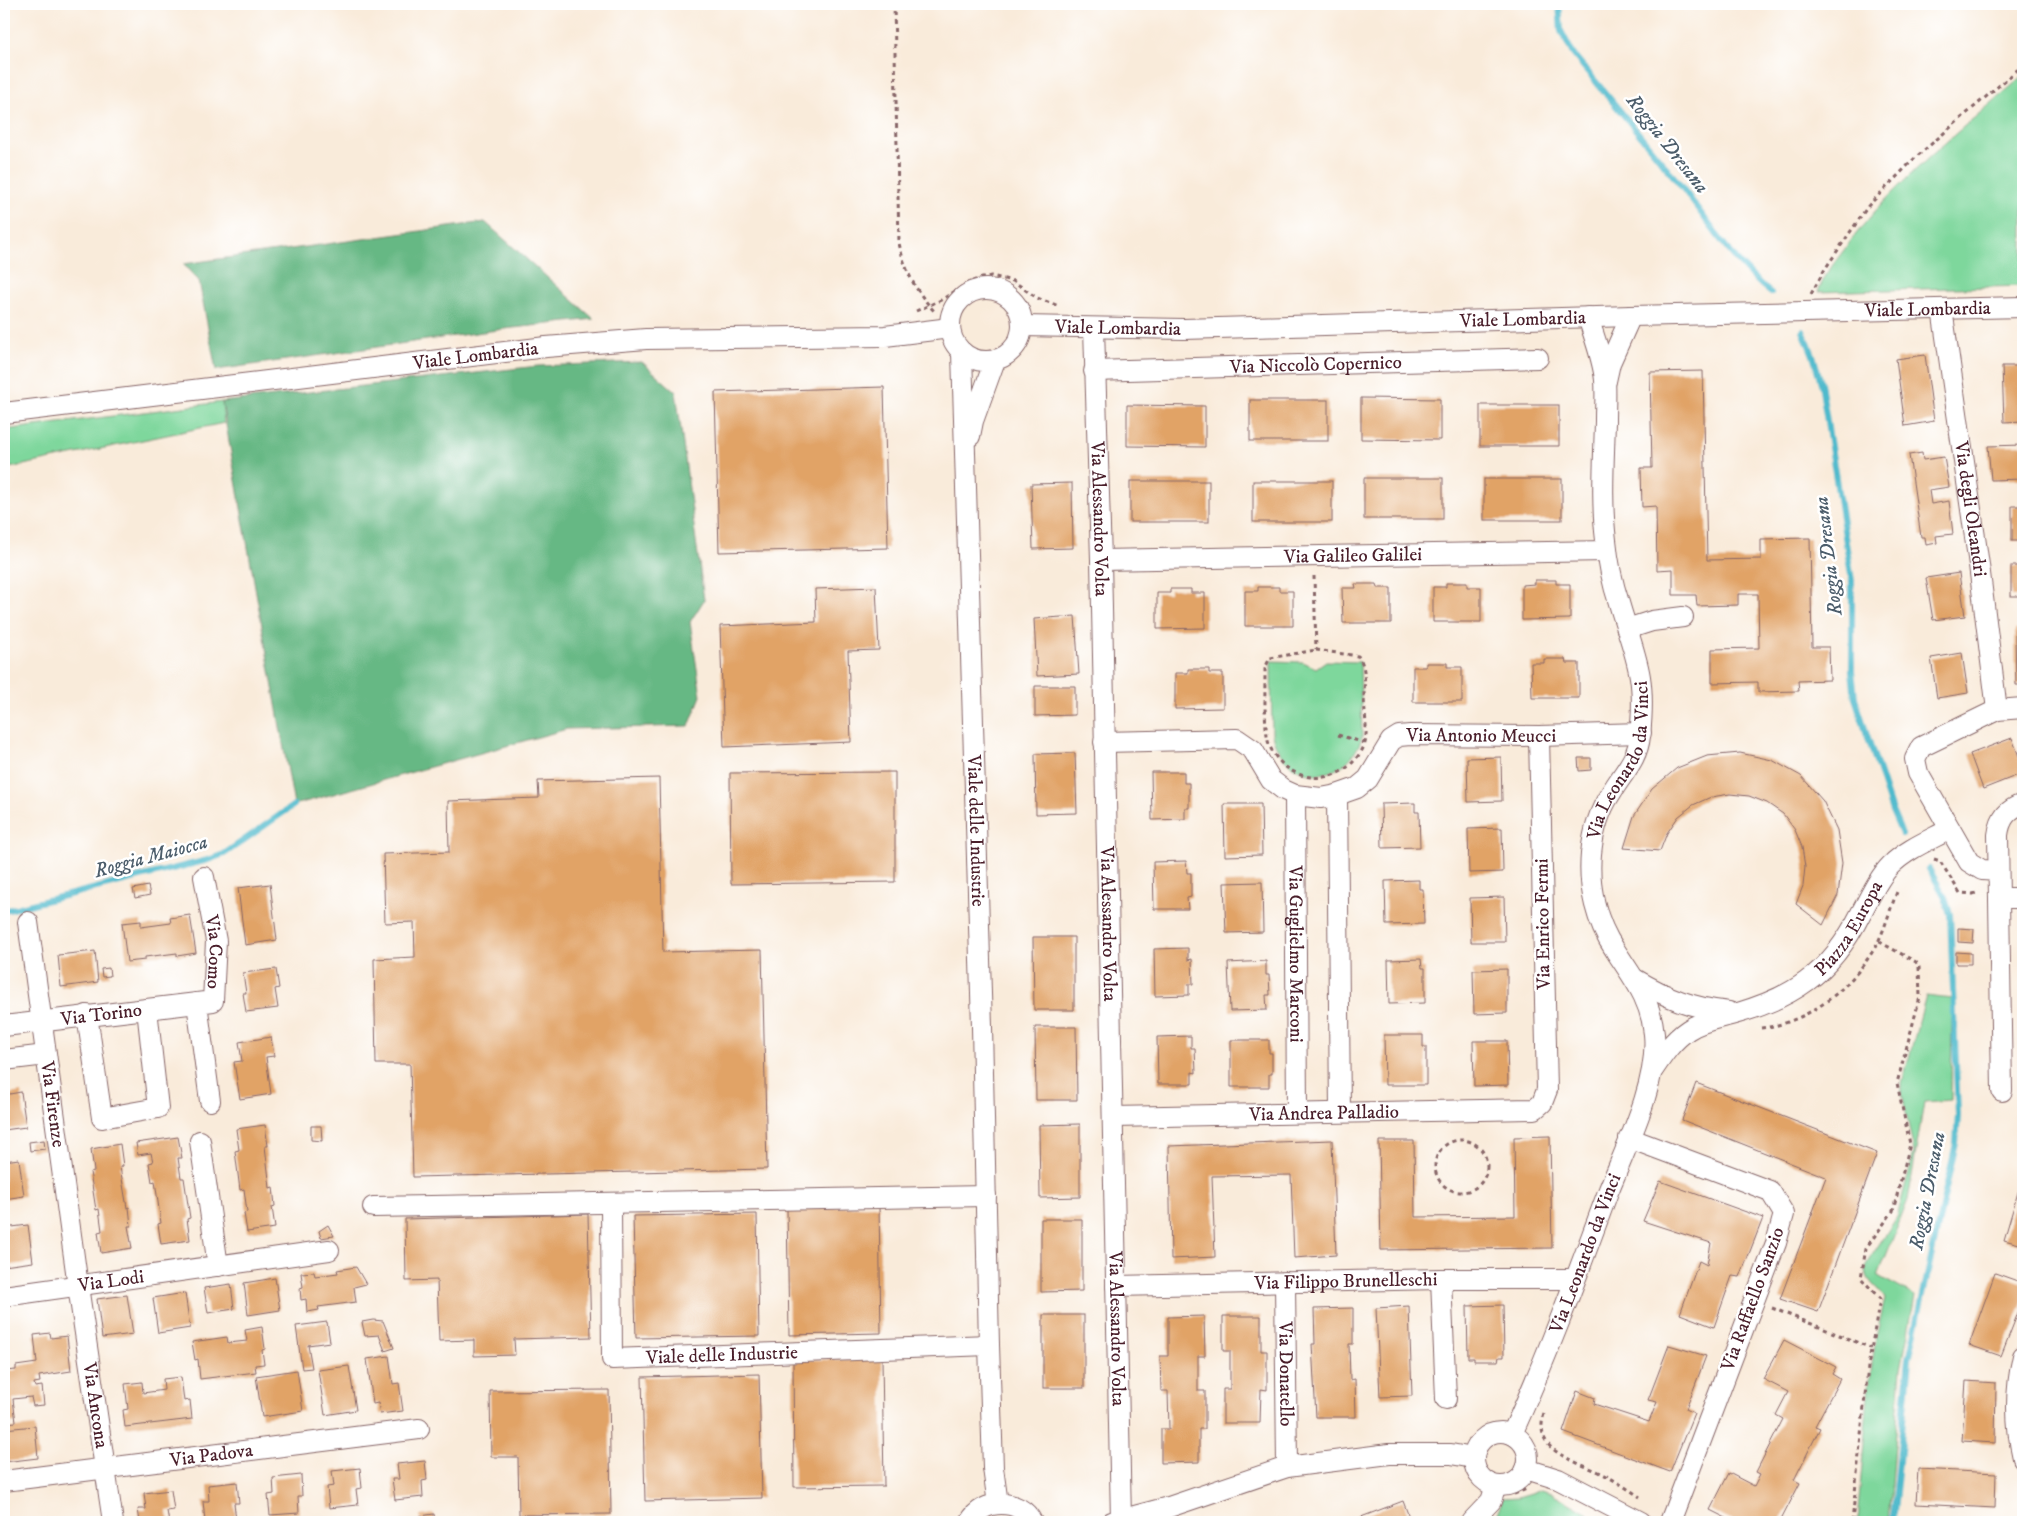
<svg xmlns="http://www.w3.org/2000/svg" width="2027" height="1526" viewBox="0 0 2027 1526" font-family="'IM FELL DW Pica',serif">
<rect width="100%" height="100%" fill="#fff"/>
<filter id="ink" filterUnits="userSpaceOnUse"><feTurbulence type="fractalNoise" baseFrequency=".02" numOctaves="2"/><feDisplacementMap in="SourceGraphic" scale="10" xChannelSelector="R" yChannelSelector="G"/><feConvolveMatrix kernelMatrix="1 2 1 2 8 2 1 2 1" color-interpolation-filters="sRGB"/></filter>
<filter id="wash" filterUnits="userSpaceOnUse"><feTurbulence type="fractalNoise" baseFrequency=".0096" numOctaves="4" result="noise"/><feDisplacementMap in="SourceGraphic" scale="20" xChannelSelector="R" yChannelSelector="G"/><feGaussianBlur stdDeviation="1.12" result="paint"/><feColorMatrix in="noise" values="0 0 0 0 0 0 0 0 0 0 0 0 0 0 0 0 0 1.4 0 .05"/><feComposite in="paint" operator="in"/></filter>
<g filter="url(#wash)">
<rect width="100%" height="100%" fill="#f9ebda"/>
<g fill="#7ed79c" stroke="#647b64">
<path d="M2023 76V286L1818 292C1824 276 1834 263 1844 250 1893 182 1961 130 2023 76Z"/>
<path d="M222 402 224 423 4 469V430Z"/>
<path d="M1271 661 1303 662 1316 668 1326 661 1360 662 1362 737C1346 787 1286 786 1272 735Z"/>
<path d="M1926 996 1952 999 1951 1100 1924 1102 1908 1200 1878 1276 1915 1296 1901 1369 1889 1522H1857L1869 1385 1876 1337 1885 1299C1878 1286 1862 1281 1867 1263L1897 1217 1914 1152 1902 1093V1083Z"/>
<path d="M1541 1490 1552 1493 1602 1522H1499V1509L1503 1498 1518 1497Z"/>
</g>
<g fill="#66b884" stroke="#586c58">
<path d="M485 222 594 319 504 329 216 370 199 281 183 264Z"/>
<path d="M642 362 676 392 704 600 690 622 701 696 689 726 567 729 294 805 222 402 538 366Z"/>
</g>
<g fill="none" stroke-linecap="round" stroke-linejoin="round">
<g stroke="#4fbacc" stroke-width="6">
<path d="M1559 4 1561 31 1573 54C1609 98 1646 141 1681 186 1710 224 1734 264 1771 293"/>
<path d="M1803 331 1813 355 1821 383 1852 581V671L1855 698 1892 811 1902 834"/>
<path d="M4 911 208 860 224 854 294 805"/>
<path d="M1893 1522 1909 1359 1956 1143 1958 1115 1950 914 1944 895 1929 869"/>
</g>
</g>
<g id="blocks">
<g fill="#e1a366">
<path d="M1925 355 1934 421 1905 426 1896 359Z"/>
<path d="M2002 366H2023V421L2004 422Z"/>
<path d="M1703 371 1707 560 1761 559V539L1810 538 1812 647H1829L1830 680 1798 681 1799 691 1758 692V682L1712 683V649L1759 648 1758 594H1738V605L1697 606 1696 595H1673V569L1657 570 1656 506 1642 507 1641 468H1652L1650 372Z"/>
<path d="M884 387 888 548 719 552 715 392Z"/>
<path d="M1361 398 1440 399V440L1361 439Z"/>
<rect x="1250" y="400" width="78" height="41"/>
<path d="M1127 405 1205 406V447L1127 446Z"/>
<rect x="1480" y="405" width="79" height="41"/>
<path d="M2023 445V479L1991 480 1988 446Z"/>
<path d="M1922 453 1923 460 1944 457 1949 487 1929 490 1931 504 1949 501 1953 534 1936 536 1937 543 1926 545 1925 537H1921L1909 455Z"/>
<rect x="1364" y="478" width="79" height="41"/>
<rect x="1484" y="479" width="78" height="41"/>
<rect x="1130" y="481" width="79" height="41"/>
<rect x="1253" y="481" width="79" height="41"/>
<path d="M1072 483 1073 548 1033 549 1031 484Z"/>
<rect x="2012" y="506" width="11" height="35"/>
<rect x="2011" y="566" width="12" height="30"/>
<path d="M1959 573 1965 616 1933 620 1926 578Z"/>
<path d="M1535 580H1556V584H1570V619L1522 620V585L1535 584Z"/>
<path d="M1446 583H1467V587H1481V622H1433V587H1446Z"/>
<path d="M1355 584H1376L1377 588H1391V623H1343L1342 588H1356Z"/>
<path d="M876 587 879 650 848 651 851 742 724 747 720 626 816 622 815 589Z"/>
<path d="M1258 587H1279V591H1293V626H1245V591H1258Z"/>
<path d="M1170 589H1191V593H1205V628L1157 629V593H1170Z"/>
<path d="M1075 616 1079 674 1037 676 1034 619Z"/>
<path d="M2015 629H2023V685H2016Z"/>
<path d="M1962 653 1968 693 1937 698 1931 658Z"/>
<path d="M1544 659H1565L1566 663H1579V698H1532L1531 663H1544Z"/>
<path d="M1426 663H1447V667H1462V702H1413V667H1426Z"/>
<path d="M1188 669H1209V673H1223V708L1175 709V673H1188Z"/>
<path d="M1035 686H1075V715L1035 716Z"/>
<path d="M2012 738 2023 767V773L1983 789 1970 754Z"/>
<path d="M1075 753 1077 813 1036 814 1035 754Z"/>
<path d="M1740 753 1772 760 1801 776 1823 801 1837 830 1842 863 1838 895 1823 925 1796 904 1803 886 1805 867 1802 847 1795 830 1783 814 1767 803 1749 796 1730 794 1711 797 1693 805 1678 817 1667 833 1660 851 1624 848 1634 816 1652 789 1677 768 1707 756Z"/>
<path d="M1501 757 1502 801 1468 802 1467 758Z"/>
<path d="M1578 758H1591V770L1579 771Z"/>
<path d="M895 772V882L731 884 730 773Z"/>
<path d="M1151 772H1184V783H1189V808H1185V819L1152 820Z"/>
<path d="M659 778 663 952 762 950 767 1169 413 1177 410 1064H376L374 959 415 957 414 922 385 923 383 854 449 852 448 801 539 798 538 781Z"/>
<path d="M1415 803V812H1419L1420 847 1382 848 1381 804Z"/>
<path d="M1224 804H1261L1262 855 1225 856Z"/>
<path d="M1502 828 1503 872 1469 873 1468 829Z"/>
<path d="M1186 861 1187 873H1191V897L1187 898 1188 909H1154L1153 862Z"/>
<path d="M1419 880V889H1423L1424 924 1386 925 1385 881Z"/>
<path d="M1262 882 1263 932 1226 933 1224 883Z"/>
<path d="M270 884 277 940 245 945 238 888Z"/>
<path d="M148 886 150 895 135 898 133 889Z"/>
<path d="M1504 897 1505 942H1471L1470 898Z"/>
<path d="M190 915 196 953 177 956V953L145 957V960L127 962 122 923 141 921V927L171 923 170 918Z"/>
<path d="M1958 928 1974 929 1973 943 1958 942Z"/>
<path d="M1033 937H1074V1010H1034Z"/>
<path d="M1188 948V960L1192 959 1193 984H1189V995L1155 996 1154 949Z"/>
<path d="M95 951 98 982 61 987 58 955Z"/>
<path d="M1956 952 1971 953V964H1956Z"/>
<path d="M1421 959 1422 968H1425V1003L1389 1004 1388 960Z"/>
<path d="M1266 961V975H1269L1270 995H1266L1267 1010 1230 1011 1228 963Z"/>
<path d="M109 968 110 976 102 977 101 969Z"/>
<path d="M276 969 279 988 275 989 278 1008 246 1012 243 993H246L243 973Z"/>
<path d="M1507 969V1013L1474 1014 1473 970Z"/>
<path d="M1035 1027H1076L1077 1100H1036Z"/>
<path d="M1384 1035H1423V1047H1426V1085H1385Z"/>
<path d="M1191 1036V1048H1195L1196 1073 1192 1072V1084H1158L1157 1037Z"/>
<path d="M271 1037 274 1056 266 1057 271 1094 240 1099 234 1062 242 1061 239 1042Z"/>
<path d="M1231 1040H1269V1053H1272V1074H1269V1087H1231Z"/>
<path d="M1473 1041H1507L1508 1085 1474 1086Z"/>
<path d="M1696 1083 1877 1153 1818 1312 1780 1299 1826 1177 1682 1120Z"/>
<path d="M21 1092 26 1127 4 1130V1095Z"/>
<path d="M1080 1124V1197L1040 1198 1039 1125Z"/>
<path d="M265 1125 268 1146H265L270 1188 273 1187 275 1206 272 1207 275 1228 247 1232 244 1213 247 1212 244 1189 240 1190 235 1151 239 1150 236 1129Z"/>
<path d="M311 1126H321L322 1141 311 1140Z"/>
<path d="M1550 1136 1552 1248 1381 1250 1379 1141H1414L1415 1217 1515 1216 1514 1137Z"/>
<path d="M178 1137 182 1158H178L181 1178H184L190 1218 187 1219 190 1240 161 1244 158 1224 161 1223 155 1181 152 1182 149 1163 153 1162 151 1153 138 1155 136 1143Z"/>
<path d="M44 1140 45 1149 30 1151 29 1142Z"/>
<path d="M1332 1140 1336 1255 1294 1258 1291 1175 1212 1176 1215 1257 1171 1259 1169 1146Z"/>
<path d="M120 1144 123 1166 120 1167 127 1208 129 1207 131 1226H128L132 1248 101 1253 98 1232 102 1231 99 1209 96 1210 90 1172 94 1171 91 1149Z"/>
<path d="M19 1159 24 1196 4 1199V1161Z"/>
<path d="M2023 1175V1245L2004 1240Z"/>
<path d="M1660 1181 1763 1218 1740 1277 1732 1276 1714 1327 1680 1314 1699 1261 1707 1265 1711 1243 1643 1221Z"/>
<path d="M879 1206 881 1333 789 1335 787 1208Z"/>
<path d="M588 1214 591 1337 514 1339 515 1355 474 1356V1340L439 1341 437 1280 406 1281 405 1219Z"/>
<path d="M757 1214 759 1336 636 1338 633 1216Z"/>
<path d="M1041 1219H1082V1291L1041 1292Z"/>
<path d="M28 1225 33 1262 4 1266V1228Z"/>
<path d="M328 1225 334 1236 321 1238 319 1231Z"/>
<path d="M356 1267 366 1284 354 1287 356 1302 318 1307 319 1310 307 1312 306 1299 301 1300 300 1288 303 1287 301 1273 314 1272 315 1276 338 1273 337 1270Z"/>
<path d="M1995 1273 2023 1283V1300L2001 1356 1969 1345Z"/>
<path d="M275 1278 280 1310 248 1315 244 1283Z"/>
<path d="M231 1284 234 1309 208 1313 204 1288Z"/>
<path d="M185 1293 190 1328 158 1333 153 1298Z"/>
<path d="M127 1295 133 1334 102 1338 97 1299Z"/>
<path d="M1503 1305 1504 1357H1499L1498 1361H1474V1358H1468L1467 1306Z"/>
<path d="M1409 1306 1412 1396 1380 1397 1376 1308Z"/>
<path d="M1353 1308V1344H1349L1350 1380 1355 1379 1356 1417H1316L1312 1344H1315L1314 1309Z"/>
<rect x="1043" y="1315" width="41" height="73"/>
<path d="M1204 1316 1205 1356H1198V1391H1205V1429H1199V1462L1161 1463V1429H1169L1168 1391H1161L1160 1356H1168V1317Z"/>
<path d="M1223 1316H1261V1351H1267V1390L1261 1389 1260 1423H1223V1389H1230V1351H1223Z"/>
<path d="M373 1320 383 1321 394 1348 385 1351 379 1335 365 1336 362 1322Z"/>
<path d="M327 1322 330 1342 308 1345 312 1368 302 1369 296 1326Z"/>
<path d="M262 1327 265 1349 262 1350 264 1364 255 1365 256 1372 200 1379 198 1359 195 1360 192 1342 227 1337 228 1343 247 1341 245 1330Z"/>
<path d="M50 1333 51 1338 67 1336 71 1371 39 1376 40 1382 34 1383 35 1387 42 1386 44 1405 33 1406 31 1397 13 1399 16 1422 4 1423V1371L16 1370V1366L37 1363 34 1335Z"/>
<path d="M1784 1340 1836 1367 1832 1374 1840 1379 1815 1426 1820 1428 1794 1480 1800 1483 1780 1522H1734L1710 1510 1729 1473 1754 1486 1760 1474 1756 1472 1783 1419 1776 1415 1788 1392 1763 1379Z"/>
<path d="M1669 1345 1706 1356 1686 1409 1694 1413 1670 1472 1563 1432 1577 1391 1595 1398 1594 1404 1649 1422 1657 1402 1648 1400Z"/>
<path d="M389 1356 393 1384 399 1383 403 1411 380 1414 378 1403 373 1404 367 1359Z"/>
<path d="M882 1359 884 1486 794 1487 793 1360Z"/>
<path d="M349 1366 356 1410 325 1415 318 1370Z"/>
<path d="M297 1370 303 1411 262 1417 256 1376Z"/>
<path d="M759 1374 762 1498 645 1501 642 1377Z"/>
<path d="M181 1377 184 1401 190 1400 192 1419 125 1427 123 1410 128 1409 125 1384 142 1382 143 1393 164 1390 163 1379Z"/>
<path d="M1966 1381 1996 1383 1995 1443 1962 1441Z"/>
<path d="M609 1390 611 1514 519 1515 518 1457H491L490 1391Z"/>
<path d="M35 1426 38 1458 4 1462V1429Z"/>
<path d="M425 1461 427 1480 422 1481 423 1497 395 1500 392 1479H399L397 1464Z"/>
<path d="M360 1468 362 1488 356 1489 358 1505 329 1508 327 1487 334 1486 332 1471Z"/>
<path d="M1918 1469 1996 1473 1995 1508 1916 1504Z"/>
<path d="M301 1475 302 1496H298L299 1513 270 1515 268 1495 274 1494 273 1478Z"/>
<path d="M237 1482 239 1503H234L236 1520 205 1522 203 1501H209L208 1485Z"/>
<path d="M171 1490 174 1510 167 1511 169 1522H140L138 1509H146L144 1493Z"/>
<path d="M1403 1501 1411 1522H1348L1369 1514Z"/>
<path d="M434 1514 435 1522H421L420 1516Z"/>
</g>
</g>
</g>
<g filter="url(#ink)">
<use href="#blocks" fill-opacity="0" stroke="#876668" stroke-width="1"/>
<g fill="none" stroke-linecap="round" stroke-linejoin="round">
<g stroke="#876668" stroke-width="22">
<g id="minor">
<circle cx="986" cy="325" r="36"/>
<path id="s1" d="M1942 309 1979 565 1997 710"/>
<path id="s2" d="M1022 326 1184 329 1631 316 2023 307"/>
<path id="s3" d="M1094 328 1101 560 1121 1520"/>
<path id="s4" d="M962 352 982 1027 989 1345 993 1468 998 1504"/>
<path id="s5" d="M1094 371 1538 358"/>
<path d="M1606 381 1610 363 1631 316"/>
<path id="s6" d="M4 413 546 347 646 339 885 336 950 328"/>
<path d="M970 436 973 421 995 360"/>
<path id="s7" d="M1101 560 1607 551"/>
<path d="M1627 629 1652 621 1683 617"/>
<path id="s8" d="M1104 742 1237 739 1253 750 1271 780 1284 790 1295 795 1321 798 1337 795 1357 788 1368 779 1391 741 1399 736 1410 735 1539 736 1641 733"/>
<path id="s9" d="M1295 795 1297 1113"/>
<path d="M1337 795 1340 1112"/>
<path d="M1998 871 1982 870 1969 862 1918 773 1915 759 1921 747 1997 710 2023 708"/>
<path id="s10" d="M204 877 216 941 213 1001 197 1003 210 1101"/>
<path d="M1999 898H2023"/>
<path id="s11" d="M28 922 78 1286 113 1522"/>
<path d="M1635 979C1667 998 1692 1008 1729 1012"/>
<path d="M87 1015 102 1118 158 1108 147 1009"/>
<path id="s12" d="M4 1026 197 1003"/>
<path d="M4 1060 46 1055"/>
<path id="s13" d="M1653 1070C1663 1055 1673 1040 1688 1030 1703 1020 1721 1018 1738 1013 1762 1006 1787 996 1807 981 1831 964 1848 939 1861 913 1870 897 1878 878 1891 865 1907 849 1930 840 1950 829"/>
<path d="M2002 1091 1998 835C2000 819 2007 809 2023 804"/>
<path id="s14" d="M1113 1117 1535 1109 1542 1103 1547 1090 1539 736"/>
<path d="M1629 1138 1770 1191 1784 1214 1776 1243 1670 1522"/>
<path d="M200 1141 218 1266"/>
<path id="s15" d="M611 1203 612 1359 989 1345"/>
<path d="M373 1207 986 1196"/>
<path d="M1441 1279 1446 1399"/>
<path id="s16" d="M1285 1282 1287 1467"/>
<path id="s17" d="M1116 1286 1441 1279H1575"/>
<path id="s18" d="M4 1296 329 1250"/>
<path d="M2023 1356C2015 1390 2015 1424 2023 1458"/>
<circle cx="1501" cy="1459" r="27"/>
<path id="s19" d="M1512 1434C1548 1355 1578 1273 1608 1192 1626 1147 1659 1082 1654 1034 1651 999 1633 978 1615 950 1596 922 1588 887 1591 854 1593 833 1599 811 1611 793 1622 774 1638 759 1640 736 1642 717 1643 696 1640 677 1636 652 1626 628 1619 603 1612 582 1608 561 1606 540 1601 501 1604 460 1605 421 1605 408 1606 393 1605 380 1603 359 1594 337 1588 317"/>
<path d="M1526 1469 1558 1479 1641 1522"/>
<path id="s20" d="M4 1481 419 1429"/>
<path d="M970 1522C982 1498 1021 1498 1032 1522"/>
<path d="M1112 1522 1169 1507 1287 1467 1389 1454H1451L1473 1458"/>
<path d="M1471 1522 1491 1501 1496 1486"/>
</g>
</g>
<g stroke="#876668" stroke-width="3" stroke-dasharray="4 4" stroke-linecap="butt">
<path d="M894 4 899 243C905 271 915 290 934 311"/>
<path d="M1811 294 1825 269 1868 206 1915 158 2023 65"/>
<path d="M916 311 941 300 968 283 978 279 991 276 1013 281 1037 298 1059 306"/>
<path d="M1314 576 1316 650"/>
<path d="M1316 650 1358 656C1367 667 1364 683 1364 697 1364 709 1368 731 1365 743 1363 751 1356 759 1350 765 1323 789 1279 777 1268 741 1264 724 1265 687 1265 668L1270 658Z"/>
<path d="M1338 735 1365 743"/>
<path d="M1934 859 1940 861 1960 893 1973 894 1979 892"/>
<path d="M1761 1028C1810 1023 1855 985 1878 942 1886 926 1890 909 1897 892"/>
<circle cx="1461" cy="1166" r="26"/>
<path d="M1772 1308 1871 1348"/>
<path d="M1544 1414C1541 1423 1541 1433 1546 1441 1555 1457 1587 1466 1603 1474 1616 1481 1628 1489 1640 1497"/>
<path d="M1514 1494 1527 1489"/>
<path d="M1852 1522 1868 1367 1880 1299 1861 1278 1866 1248 1893 1211 1910 1144 1897 1083 1920 997 1919 967 1916 962 1878 941"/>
</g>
<use href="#minor" stroke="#fff" stroke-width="20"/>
</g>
</g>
<g text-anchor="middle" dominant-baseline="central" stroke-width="5" stroke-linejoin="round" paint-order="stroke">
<g font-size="19" fill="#4a1f2b" stroke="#fff">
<text stroke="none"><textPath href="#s2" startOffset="906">Viale Lombardia</textPath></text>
<text stroke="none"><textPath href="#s2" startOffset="501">Viale Lombardia</textPath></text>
<text stroke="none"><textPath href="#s2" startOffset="96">Viale Lombardia</textPath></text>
<text stroke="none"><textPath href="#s6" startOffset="475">Viale Lombardia</textPath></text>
<text stroke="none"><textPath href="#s5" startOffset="222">Via Niccolò Copernico</textPath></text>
<text stroke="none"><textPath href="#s1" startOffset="202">Via degli Oleandri</textPath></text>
<text stroke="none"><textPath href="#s3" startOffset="191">Via Alessandro Volta</textPath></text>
<text stroke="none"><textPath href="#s7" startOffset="252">Via Galileo Galilei</textPath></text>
<text stroke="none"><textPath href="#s8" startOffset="430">Via Antonio Meucci</textPath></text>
<text stroke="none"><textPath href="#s19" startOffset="721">Via Leonardo da Vinci</textPath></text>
<text stroke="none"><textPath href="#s4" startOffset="479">Viale delle Industrie</textPath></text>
<text stroke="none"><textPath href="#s3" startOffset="596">Via Alessandro Volta</textPath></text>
<text transform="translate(1543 924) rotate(-91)">Via Enrico Fermi</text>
<text stroke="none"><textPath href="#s13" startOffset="251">Piazza Europa</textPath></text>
<text stroke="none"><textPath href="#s10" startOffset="76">Via Como</textPath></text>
<text stroke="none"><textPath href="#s9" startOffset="159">Via Guglielmo Marconi</textPath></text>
<text stroke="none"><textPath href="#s12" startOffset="98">Via Torino</textPath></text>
<text stroke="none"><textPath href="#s11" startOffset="184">Via Firenze</textPath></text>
<text stroke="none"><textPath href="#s14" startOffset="211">Via Andrea Palladio</textPath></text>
<text stroke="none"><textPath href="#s19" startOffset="195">Via Leonardo da Vinci</textPath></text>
<text stroke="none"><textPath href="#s18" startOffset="108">Via Lodi</textPath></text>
<text stroke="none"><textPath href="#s17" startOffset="230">Via Filippo Brunelleschi</textPath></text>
<text transform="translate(1753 1299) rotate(-70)">Via Raffaello Sanzio</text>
<text stroke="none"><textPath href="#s3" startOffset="1001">Via Alessandro Volta</textPath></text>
<text stroke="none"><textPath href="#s15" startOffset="266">Viale delle Industrie</textPath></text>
<text stroke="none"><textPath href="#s16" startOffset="92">Via Donatello</textPath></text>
<text stroke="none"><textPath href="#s11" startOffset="488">Via Ancona</textPath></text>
<text stroke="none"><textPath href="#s20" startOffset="209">Via Padova</textPath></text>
</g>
<g font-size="20" font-style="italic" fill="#4c5d6b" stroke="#fff">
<text transform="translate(1667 144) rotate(52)">Roggia Dresana</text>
<text transform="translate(1829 556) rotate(-97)">Roggia Dresana</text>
<text transform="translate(151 857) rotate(-15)">Roggia Maiocca</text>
<text transform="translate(1928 1191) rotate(-79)">Roggia Dresana</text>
</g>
</g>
<rect width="2027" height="1526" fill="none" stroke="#fff" stroke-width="20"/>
</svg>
